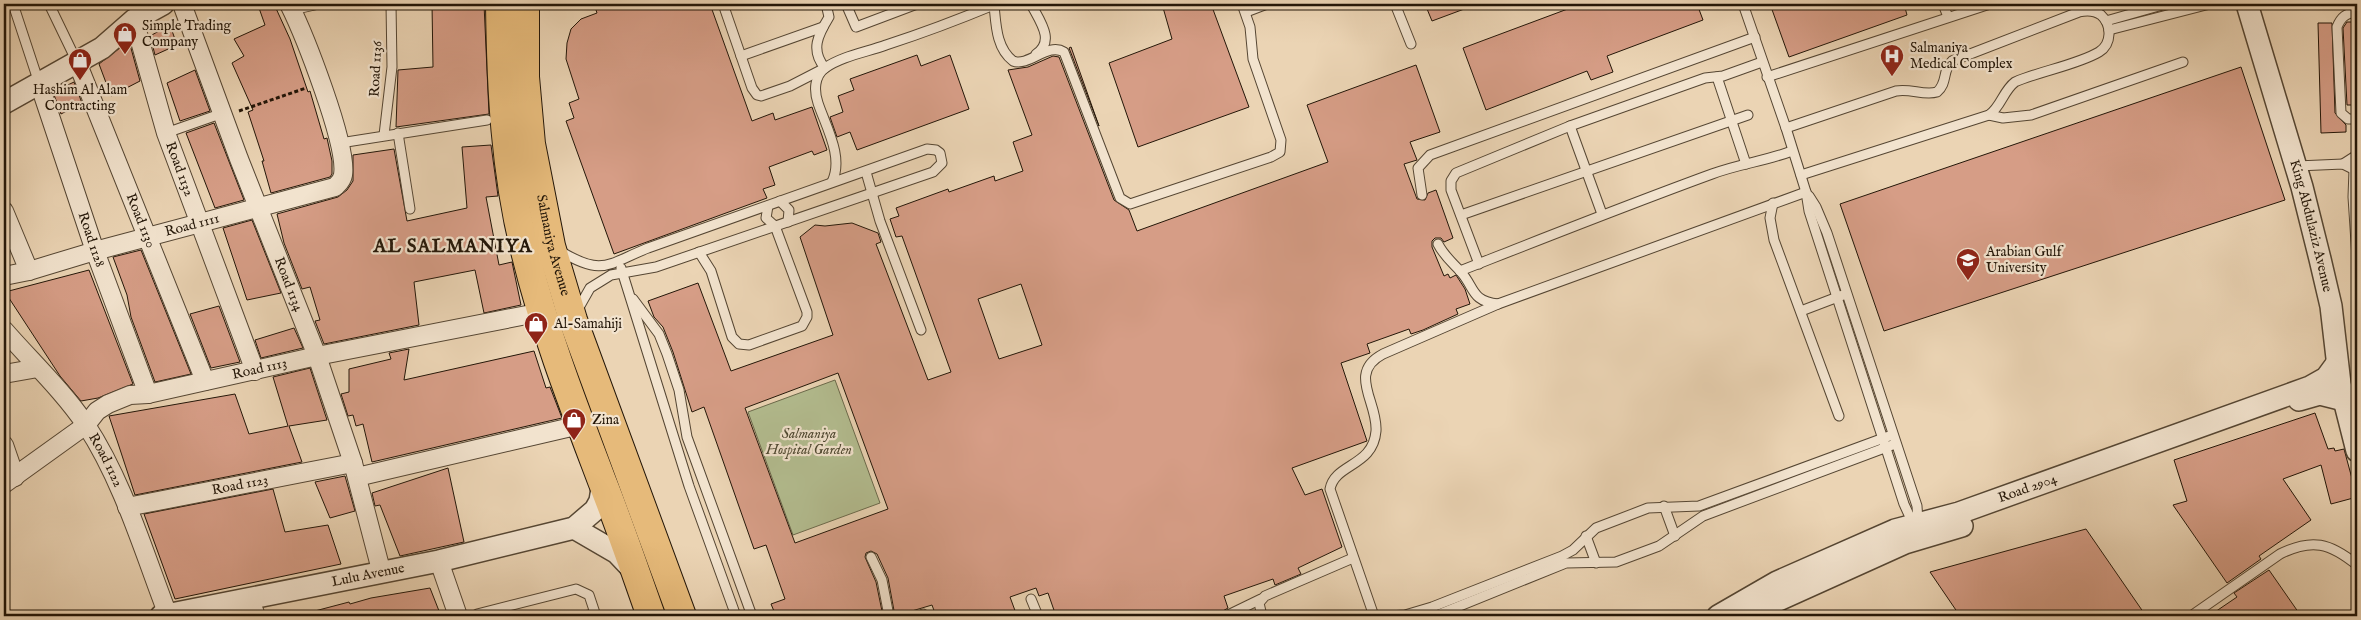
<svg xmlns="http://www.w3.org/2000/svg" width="2361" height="620" viewBox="0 0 2361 620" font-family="'IM FELL English',serif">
<rect width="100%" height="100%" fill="#ebd4b4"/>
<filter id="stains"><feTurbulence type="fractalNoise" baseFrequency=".004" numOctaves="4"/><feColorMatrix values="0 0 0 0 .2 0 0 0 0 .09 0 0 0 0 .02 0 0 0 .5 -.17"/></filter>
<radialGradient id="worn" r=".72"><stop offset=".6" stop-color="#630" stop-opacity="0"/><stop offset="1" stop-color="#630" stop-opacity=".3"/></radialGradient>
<path fill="#b3bd90" stroke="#6b6a4c" d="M835 380 880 503 793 535 748 412Z"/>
<g fill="#d69d86" stroke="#231608" fill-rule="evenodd">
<path d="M267 4H274L290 39 308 92 310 91 324 139 327 138 332 161V174L330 177 271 193 262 161H264L248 112 253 110 232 63 244 56 234 39 265 25 259 8Z"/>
<path d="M432 4H484L489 114 396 127 398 70 433 67Z"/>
<path d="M594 4H710L752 121 773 113 775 120 812 107 827 150 814 155 812 151 769 167 775 185 763 189 767 198 614 254 566 121 574 118 569 103 579 99 566 59 567 43 571 29 581 19 597 13Z"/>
<path d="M1162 4H1211L1249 107 1138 147 1109 63 1172 39Z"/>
<path d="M1425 4H1474L1475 5 1432 21Z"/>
<path d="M1581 4H1697L1703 20 1607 56 1613 72 1591 80 1587 71 1486 110 1463 48Z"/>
<path d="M1770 4H1904L1907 15 1789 57Z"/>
<path d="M2347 22H2357V105H2347L2343 28Z"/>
<path d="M2318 23H2332L2335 113 2346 125V132L2321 133Z"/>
<path d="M170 25 177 45 155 55 150 36Z"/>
<path d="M129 41 140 81 111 96 99 64Z"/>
<path d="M1071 47 1099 126 1069 48Z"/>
<path d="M917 55 921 66 950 55 969 109 857 150 850 132 837 137 830 117 843 112 838 96 854 90 850 79Z"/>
<path d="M1053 56 1059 57 1114 200 1129 210 1137 231 1328 162 1307 105 1416 65 1440 132 1410 142 1417 160 1404 164 1417 199 1425 200 1428 193 1436 190 1453 238 1444 242 1441 238H1435L1432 241V247L1444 276 1448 274 1450 278 1456 275 1465 289 1470 304 1456 309 1458 314 1423 330 1411 334 1409 329 1367 344 1370 353 1341 363 1367 441 1292 468 1305 495 1322 489 1342 547 1298 568 1301 574 1275 585 1273 579 1224 596 1228 608 1221 612 1220 616H1056L1048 593 1039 596 1036 588 1010 597 1017 616H936L932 605 895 616 888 578 877 554 871 551 866 553 865 557 876 582 883 616H776L771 604 785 599 766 545 754 549 704 407 692 412 673 352 663 327 654 317 648 301 698 283 731 371 833 335 800 237 815 225 825 226 852 223 878 233 881 242 876 244 928 380 951 372 902 236 896 237 890 219 899 216 896 208 948 189 949 192 994 176 995 181 1023 171 1013 142 1032 135 1008 70 1028 67ZM1021 284 1042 345 999 359 978 299ZM838 373 888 509 795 543 745 408Z"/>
<path d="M2241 67 2285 200 1884 331 1840 204Z"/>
<path d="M195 70 210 111 180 121 167 83Z"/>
<path d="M74 82 82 103 61 114 53 92Z"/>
<path d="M214 123 244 200 215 208 186 133Z"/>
<path d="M491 145 498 196 486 197 499 265 512 262 521 305 484 313 475 270 414 282 419 325 324 344 315 321 320 320 310 287 302 289 284 243 277 214 338 197 347 190 353 181V155L394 149 407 221 467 208 462 147Z"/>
<path d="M252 220 281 293 247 300 223 228Z"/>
<path d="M141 250 191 374 155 382 131 317 127 295 113 257Z"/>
<path d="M89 270 133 384 98 398 81 401 60 376 5 292Z"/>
<path d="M219 306 240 362 211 368 190 314Z"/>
<path d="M294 328 303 348 261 358 255 340Z"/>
<path d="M409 349 404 380 534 351 546 388 550 387 562 418 372 462 363 424 356 426 353 415 348 416 341 394 349 392V369L391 359 389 353Z"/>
<path d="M310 368 327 420 289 426 302 462 135 495 109 416 235 394 249 434 288 426 273 377Z"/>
<path d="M2315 413 2328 449 2334 448 2335 451 2344 449 2357 497 2331 504 2321 465 2283 479 2311 520 2259 556 2261 559 2227 583 2173 505 2187 501 2174 460Z"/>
<path d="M448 468 464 542 400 556 380 505 375 506 372 493Z"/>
<path d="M345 476 355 511 330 518 315 482Z"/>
<path d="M273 489 285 532 328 525 341 564 175 599 144 514Z"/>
<path d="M2086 529 2146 616H1960L1930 572Z"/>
<path d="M2269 570 2301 616H2209L2237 597 2234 593Z"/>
<path d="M430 588 441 616H312L311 612 349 602 350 604 371 598Z"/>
</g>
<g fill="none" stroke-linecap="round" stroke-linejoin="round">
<g stroke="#554633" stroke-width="11">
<g id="service">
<path d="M13 4 39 83"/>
<path d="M49 4 77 62"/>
<path d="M723 4 752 88 757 95 761 96 790 86 825 68C810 50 818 35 829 17L826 4"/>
<path d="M846 4 856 27 917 4"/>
<path d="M1031 4C1039 20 1056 41 1036 54"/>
<path d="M1395 4 1411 44"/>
<path d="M1743 4 1786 128 1806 192 1809 211 1904 504 1909 515 1918 522"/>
<path d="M1943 4 1948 17"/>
<path d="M994 5C996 24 996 48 1013 61 1029 67 1048 42 1064 52L1120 198 1130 204 1271 157 1280 152 1281 140 1253 59 1250 27 1242 4"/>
<path d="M292 10 319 4"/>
<path d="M1246 12 1267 4"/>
<path d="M2357 12C2346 13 2341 17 2337 27L2341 113 2348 119H2357"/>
<path d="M2106 21 2166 4"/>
<path d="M2109 30 2210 4"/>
<path d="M741 56 823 27"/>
<path d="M1717 77 1746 164"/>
<path d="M1767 77 1990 4"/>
<path d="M1989 115 2003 118 2031 115 2183 62"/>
<path d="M1570 126 1602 214"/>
<path d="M1786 128 1896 91C1910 88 1924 96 1937 92 1948 83 1942 70 1952 61L2079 12C2087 10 2094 10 2101 15 2112 25 2112 44 2099 52 2077 65 2040 71 2015 82 2003 91 2001 107 1989 115L1801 175"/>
<path d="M166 133 223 113"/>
<path d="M398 133 410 209"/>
<path d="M384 135 392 67 391 4"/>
<path d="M340 143 487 120"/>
<path d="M2343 164 2357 155"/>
<path d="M2297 166 2343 164 2357 171"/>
<path d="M2354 170 2353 197 2357 258"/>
<path d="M866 172 880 221 921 330"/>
<path d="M832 182C844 157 826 127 818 103 814 91 814 76 825 68 842 56 867 52 886 45 923 33 960 19 996 4"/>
<path d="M1422 195 1418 168 1430 155 1755 37"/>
<path d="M1809 196 1816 207 1827 233 1917 506 1918 522"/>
<path d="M780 201 789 210 788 222"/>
<path d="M1773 203 1770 218 1774 240 1839 416"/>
<path d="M1461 215 1748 115"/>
<path d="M1438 244C1444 256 1452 262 1461 272 1475 288 1471 301 1498 304"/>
<path d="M560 251C603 277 608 264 648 248L927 149 936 150 940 153 942 163 933 172 656 267 611 275 590 288 577 311"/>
<path d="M699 252 711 271 732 337 739 344 749 345 802 326 807 317V312L775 226 766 218 768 206"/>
<path d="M1479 264 1451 190V181L1456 173 1570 126 1705 78 1723 76 1762 62"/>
<path d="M621 268 689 486 736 616"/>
<path d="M1460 271C1544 238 1627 205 1712 174 1738 164 1766 161 1792 151"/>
<path d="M633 299 659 334 667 354 679 390 687 437 752 616"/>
<path d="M1801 311 1843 295"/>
<path d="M1664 506 1675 536"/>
<path d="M1586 536 1596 563"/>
<path d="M871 557 882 580 889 616"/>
<path d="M1031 599 1038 616"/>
<path d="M477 614 576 589 589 595 596 616"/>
<path d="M923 614 924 616"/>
<path d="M584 616 595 614"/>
<path d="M1226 616 1261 599"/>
<path d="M1262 616 1259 603 1265 596 1353 558"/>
<path d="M1374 616 1330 489C1335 463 1373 467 1376 431 1378 402 1347 373 1383 354L1498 304 1806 192"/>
<path d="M1389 616 1405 615 1432 607 1562 556 1573 550 1596 528 1648 508 1699 506 1892 435"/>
<path d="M1435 616 1566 563 1616 562 1659 546 1703 516 1895 444"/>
<path d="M2191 616 2280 554C2312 538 2330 543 2357 565"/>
</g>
</g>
<g stroke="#554633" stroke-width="20">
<g id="minor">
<path id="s1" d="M182 4 239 159 317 356 353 463 381 570"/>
<path id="s2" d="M134 20 166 133 255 371"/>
<path id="s3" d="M77 62 205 381"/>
<path id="s4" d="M39 83 95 251 148 394"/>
<path d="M4 211 29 271"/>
<path id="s5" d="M4 276 29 271 95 251 335 187C339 183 342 181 343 175 348 145 304 34 289 4"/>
<path id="s6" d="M4 330C31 361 63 391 86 425 123 481 144 553 168 615"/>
<path d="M4 374 38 368"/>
<path d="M4 445 15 477"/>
<path d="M357 477 580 425"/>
<path id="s7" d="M4 484 86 425 97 411 108 404 130 395 148 394 317 356 542 312"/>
<path id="s8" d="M127 507 353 463"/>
<path d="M439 561 458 616"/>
<path d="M250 600 256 616"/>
</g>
</g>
<g stroke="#554633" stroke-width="24">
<g id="tertiary">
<path id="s9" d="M2247 4 2302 187 2320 259 2331 306 2340 384 2357 451"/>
<path d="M4 103 102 48 134 20 163 4"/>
<path d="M2299 400 2320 394 2344 400"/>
<path d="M574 528 617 553 634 571"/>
<path id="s10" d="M161 616 439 561 574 528 595 510 600 501 603 482"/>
<path id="s11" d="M1718 616 1777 582 1895 530 1959 513 2310 387 2326 378 2337 363"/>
<path d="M1743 616 1905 543 1962 526"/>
</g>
</g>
<g stroke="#231608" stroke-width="30">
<g id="primary">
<path d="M500 4C501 88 505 173 526 255 545 333 574 407 602 481 620 526 635 571 651 616"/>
<path id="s12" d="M525 4V77L531 144 551 246 573 320 682 616"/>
</g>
</g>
<path stroke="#231608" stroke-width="3" stroke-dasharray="4 2.5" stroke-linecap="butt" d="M239 111 306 88"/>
<use href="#service" stroke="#f2e3ce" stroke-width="9"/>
<use href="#minor" stroke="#f2e3ce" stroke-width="18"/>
<use href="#tertiary" stroke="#f2e3ce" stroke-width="21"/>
<use href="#primary" stroke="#e6ba7a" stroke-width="28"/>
</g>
<defs>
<g id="shop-pin" transform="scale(1.25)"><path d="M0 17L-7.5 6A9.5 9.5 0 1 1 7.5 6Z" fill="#8f2418" stroke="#f2e3ce"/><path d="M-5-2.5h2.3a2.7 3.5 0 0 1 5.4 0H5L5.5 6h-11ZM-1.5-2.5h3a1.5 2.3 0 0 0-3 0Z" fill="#fff"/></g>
<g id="hospital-pin" transform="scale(1.25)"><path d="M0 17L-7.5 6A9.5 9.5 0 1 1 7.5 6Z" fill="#8f2418" stroke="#f2e3ce"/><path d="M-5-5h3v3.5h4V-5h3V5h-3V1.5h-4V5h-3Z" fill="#fff"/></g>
<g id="university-pin" transform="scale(1.25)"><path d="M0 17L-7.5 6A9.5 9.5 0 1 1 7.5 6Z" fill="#8f2418" stroke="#f2e3ce"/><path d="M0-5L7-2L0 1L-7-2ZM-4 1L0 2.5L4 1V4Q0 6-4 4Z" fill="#fff"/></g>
</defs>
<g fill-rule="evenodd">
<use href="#shop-pin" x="125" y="34"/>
<use href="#hospital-pin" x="1892" y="56"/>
<use href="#shop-pin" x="80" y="60"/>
<use href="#university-pin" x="1968" y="260"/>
<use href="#shop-pin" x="536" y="324"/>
<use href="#shop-pin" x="574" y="420"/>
</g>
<g text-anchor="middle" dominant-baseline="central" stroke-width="4.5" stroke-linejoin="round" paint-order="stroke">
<g font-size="14" fill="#231608" stroke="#f2e3ce" text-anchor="start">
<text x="142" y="26">Simple Trading<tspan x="142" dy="16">Company</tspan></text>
<text x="1910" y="48">Salmaniya<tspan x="1910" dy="16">Medical Complex</tspan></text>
<text x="80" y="90" text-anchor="middle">Hashim Al Alam<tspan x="80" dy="16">Contracting</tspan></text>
<text x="1986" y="252">Arabian Gulf<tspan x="1986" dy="16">University</tspan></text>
<text x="554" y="324">Al-Samahiji</text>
<text x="592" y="420">Zina</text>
</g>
<g font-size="14" fill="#231608" stroke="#f2e3ce">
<text transform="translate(376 69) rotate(-87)">Road 1136</text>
<text stroke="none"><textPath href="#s2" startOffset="156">Road 1132</textPath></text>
<text stroke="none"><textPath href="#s3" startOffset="171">Road 1130</textPath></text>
<text stroke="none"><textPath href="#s5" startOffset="195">Road 1111</textPath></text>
<text stroke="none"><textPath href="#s9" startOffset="231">King Abdulaziz Avenue</textPath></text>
<text stroke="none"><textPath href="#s4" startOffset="165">Road 1128</textPath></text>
<text stroke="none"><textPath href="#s12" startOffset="244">Salmaniya Avenue</textPath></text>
<text stroke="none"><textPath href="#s1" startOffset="300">Road 1134</textPath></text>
<text stroke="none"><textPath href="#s7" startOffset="288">Road 1113</textPath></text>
<text stroke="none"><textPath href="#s6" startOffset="166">Road 1122</textPath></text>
<text stroke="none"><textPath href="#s8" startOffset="115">Road 1123</textPath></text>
<text stroke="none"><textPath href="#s11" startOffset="336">Road 2904</textPath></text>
<text stroke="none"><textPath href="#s10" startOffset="211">Lulu Avenue</textPath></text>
</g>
<g font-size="14" font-style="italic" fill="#4e4831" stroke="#f2e3ce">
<text x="809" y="434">Salmaniya<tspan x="809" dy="16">Hospital Garden</tspan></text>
</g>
<g font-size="19" font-weight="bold" letter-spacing="1" fill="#231608" stroke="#f2e3ce">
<text x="453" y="247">AL SALMANIYA</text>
</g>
</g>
<rect width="2361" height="620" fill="none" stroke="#ebd4b4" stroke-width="20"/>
<rect x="5" y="5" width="2351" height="610" fill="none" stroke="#231608" stroke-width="2.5"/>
<rect x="10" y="10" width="2341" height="600" fill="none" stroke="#231608"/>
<rect width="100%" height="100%" filter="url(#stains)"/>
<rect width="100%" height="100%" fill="url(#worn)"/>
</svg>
